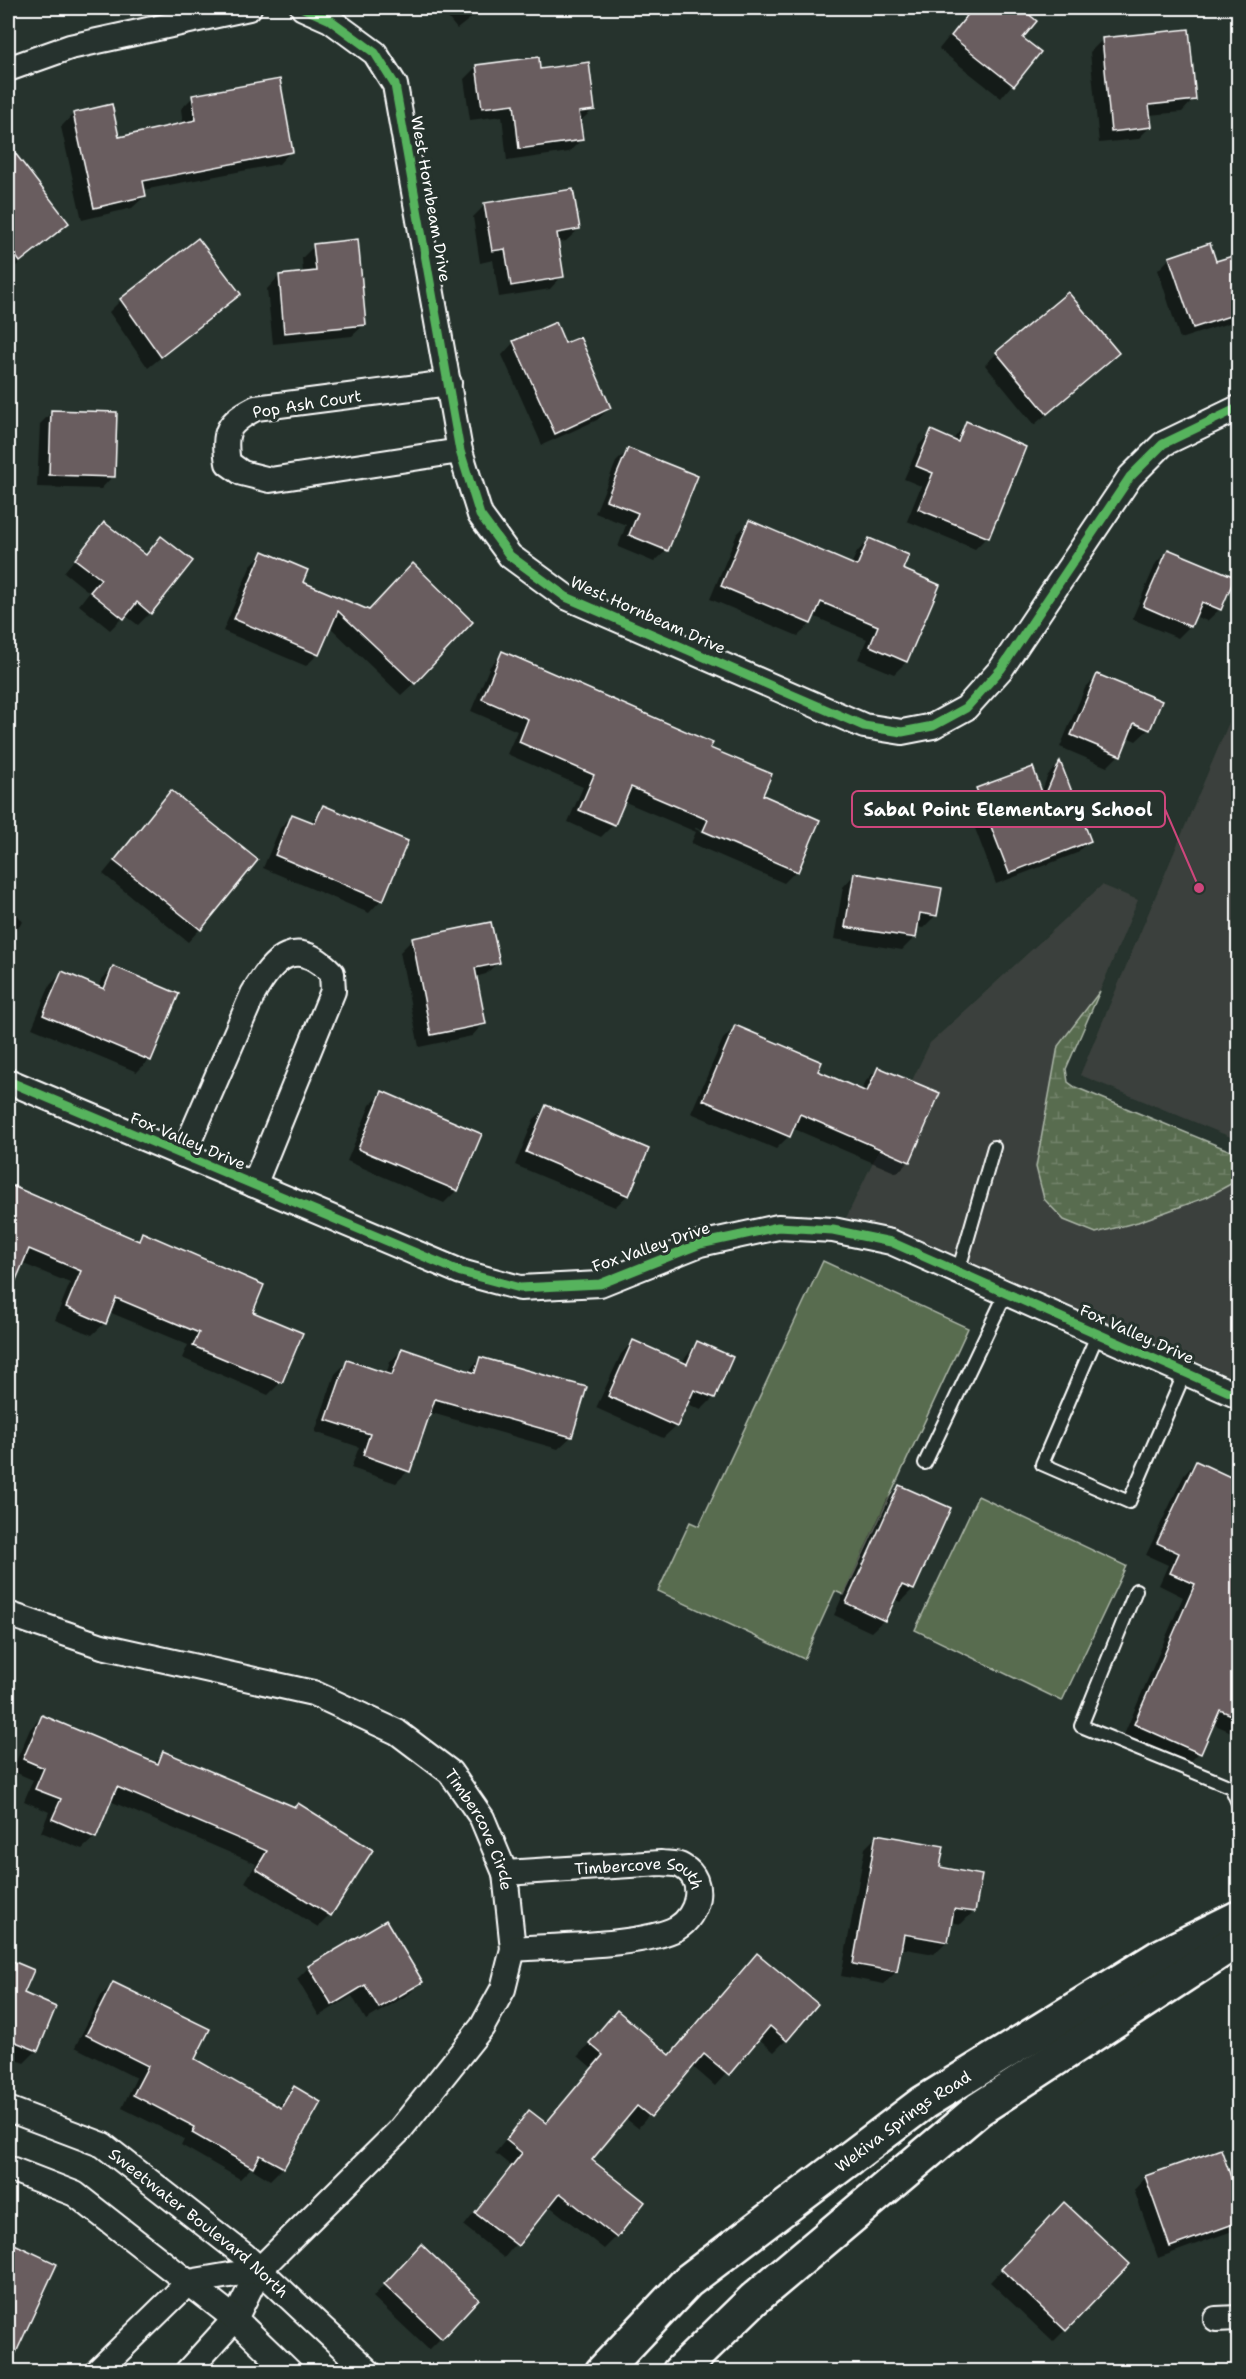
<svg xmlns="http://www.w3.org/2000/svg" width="1246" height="2379" viewBox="0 0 1246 2379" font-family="'Shantell Sans',sans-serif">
<defs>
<pattern id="wetland-marsh" width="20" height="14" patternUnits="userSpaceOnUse" patternTransform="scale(1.5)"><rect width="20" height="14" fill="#596c50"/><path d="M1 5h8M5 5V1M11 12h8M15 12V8" fill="none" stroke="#72826a"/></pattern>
</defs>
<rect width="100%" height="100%" fill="#26332d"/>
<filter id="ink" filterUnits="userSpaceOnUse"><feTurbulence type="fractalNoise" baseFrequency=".0167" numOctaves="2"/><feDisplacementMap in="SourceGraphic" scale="12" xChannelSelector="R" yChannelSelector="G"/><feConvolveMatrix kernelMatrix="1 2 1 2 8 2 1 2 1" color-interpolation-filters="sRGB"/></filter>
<g filter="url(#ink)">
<g fill="#3a403c">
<path d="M1238 701V1140L1080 1075Z"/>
<path d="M1102 885 1138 900 1100 991 1058 1047 1036 1167 1138 1222 1207 1197 1238 1180V1380L896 1229 846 1218 930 1043Z"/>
</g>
<path fill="url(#wetland-marsh)" stroke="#acb6a8" stroke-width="1.5" d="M1100 991 1066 1069 1068 1082 1075 1087 1238 1154V1180L1207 1197 1138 1222 1096 1233 1064 1220 1044 1199 1036 1167 1058 1046Z"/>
<g fill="#596c50" stroke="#acb6a8" stroke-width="1.5">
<path d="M823 1261 968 1328 844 1595 835 1591 804 1659 658 1591 690 1522 699 1526Z"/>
<path d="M978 1496 1126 1566 1062 1701 915 1630Z"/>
</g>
<g fill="#0007" fill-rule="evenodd">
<path d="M440 8H484L457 29Z"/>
<path d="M972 8H1022L1021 38 1039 52 1001 98 939 49Z"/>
<path d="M1238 11V23L1233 20Z"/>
<path d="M1102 40 1194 99 1182 112 1149 115 1150 127 1138 139 1099 143 1090 52Z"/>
<path d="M476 67 539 71 594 109 579 122 581 140 569 152 507 161 502 116 470 120 464 79Z"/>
<path d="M193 97 291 151 279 164 143 190 145 196 132 208 82 220 61 127 73 114 110 105 118 139 183 124 181 109Z"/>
<path d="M14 154 67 222 8 273V159Z"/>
<path d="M485 205 579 229 566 241 557 243 562 276 550 289 499 297 493 260 480 263 473 217Z"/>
<path d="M314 246 365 324 352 336 273 344 267 289 279 276 303 274 302 258Z"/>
<path d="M1238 255V320L1180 339 1158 270 1170 258 1215 263Z"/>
<path d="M239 294 148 368 109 312 121 300Z"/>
<path d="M514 342 565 345 610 408 597 420 542 445 502 355Z"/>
<path d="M997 353H1117L1034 425 985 365Z"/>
<path d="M52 412 113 476 101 489 37 487 40 424Z"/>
<path d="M966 423 987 537 975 549 907 521 921 486 904 479 919 445 931 432 952 441Z"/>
<path d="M628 450 667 550 654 562 618 547 626 525 595 513 616 462Z"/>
<path d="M749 522 851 565 857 552 869 540 901 570 906 662 894 674 858 659 867 639 813 616 810 624 798 636 710 599 737 534Z"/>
<path d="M104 524 145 556 161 538 150 613 138 625 125 615 110 630 79 605 89 592 64 572Z"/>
<path d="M1168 550 1220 609 1207 621 1194 616 1190 626 1178 638 1132 619 1156 563Z"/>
<path d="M264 552 301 583 369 612 414 683 401 695 330 627 318 654 306 666 223 631 251 565Z"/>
<path d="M503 653 708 749 796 871 784 883 691 843 696 832 623 801 614 824 601 837 568 822 583 787 507 754 517 731 471 711 490 666ZM696 827 793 868V871L695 829Z"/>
<path d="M1098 675 1149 729 1136 741 1127 737 1119 755 1107 767 1060 747 1085 688Z"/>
<path d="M1060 763 1089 840 1077 853 996 884 965 802 977 789 1041 793 1048 775Z"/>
<path d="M171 792 200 929 188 942 103 874Z"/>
<path d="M323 807 406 842 381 900 369 913 263 868 280 828 293 815 310 823Z"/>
<path d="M8 867 14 875 8 882Z"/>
<path d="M855 874 936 915 923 928 916 927 914 938 902 950 834 939 843 887Z"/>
<path d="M8 902 23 922 8 937Z"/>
<path d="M412 940 498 962 486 974 475 977 484 1023 472 1036 419 1047 400 952Z"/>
<path d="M114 967 149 1060 137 1072 32 1028 50 985 62 973 98 988 101 980Z"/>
<path d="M735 1027 816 1072 861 1091 866 1081 878 1068 909 1161 897 1173 792 1128 788 1137 776 1149 691 1113 723 1039Z"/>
<path d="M383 1093 480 1135 457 1190 444 1203 347 1161 370 1105Z"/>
<path d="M547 1107 628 1195 615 1207 515 1165 534 1119Z"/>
<path d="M8 1186 136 1241 143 1234 251 1313 281 1382 268 1395 182 1358 188 1345 109 1312 105 1323 92 1335 55 1320 70 1283 21 1263 8 1281Z"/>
<path d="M1238 1263V1292L1228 1287Z"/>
<path d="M1238 1323V1342L1232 1339Z"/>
<path d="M633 1341 681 1363 697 1343 731 1358 713 1398 701 1410 686 1403 676 1426 663 1438 596 1408 621 1354Z"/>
<path d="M402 1350 468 1372 480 1358 571 1437 558 1449 428 1412 408 1471 396 1483 351 1468 359 1447 315 1432 335 1374 347 1362 386 1375 390 1362Z"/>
<path d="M1196 1462 1238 1678V1735L1213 1724 1199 1753 1187 1765 1123 1737 1183 1597 1159 1585 1168 1565 1146 1555 1184 1475Z"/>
<path d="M900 1486 913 1589 900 1602 894 1599 884 1620 871 1632 834 1615 887 1499Z"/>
<path d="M42 1716 153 1764 164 1753 294 1809 330 1915 318 1927 245 1882 256 1864 110 1801 95 1837 82 1849 41 1832 49 1812 24 1801 33 1780 12 1771 30 1729Z"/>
<path d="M877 1836 938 1869 974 1911 961 1924 950 1922 947 1941 934 1954 900 1948 896 1972 884 1984 841 1976 865 1848Z"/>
<path d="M8 1961 32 1971 22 1994 54 2008 36 2051 24 2063 8 2056Z"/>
<path d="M309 1967 421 1982 409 1994 366 2020 352 1996 319 2016 297 1979Z"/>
<path d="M745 1967 786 2040 774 2052 758 2038 715 2086 692 2066 638 2128 625 2118 590 2160 616 2237 604 2249 548 2205 504 2258 464 2226 511 2166 495 2153 529 2112 545 2125 592 2068 578 2056 617 2012 669 2057Z"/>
<path d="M113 1983 193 2060 277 2108 294 2088 319 2103 283 2167 270 2180 251 2168 240 2179 181 2145 184 2139 122 2108 136 2078 75 2047 101 1996Z"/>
<path d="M1146 2177 1231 2182 1238 2179V2229L1158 2258 1134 2190Z"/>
<path d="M1052 2216 1065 2330 1053 2342 990 2282Z"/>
<path d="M8 2243 55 2265 8 2365Z"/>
<path d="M409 2258 441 2338 429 2350 373 2297Z"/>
<path d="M1085 2363 1088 2372H1065Z"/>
</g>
<g fill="#695d5f" stroke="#fff" stroke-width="1.5">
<path d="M973 8H1021L1037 21 1023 38 1041 52 1014 86 951 36Z"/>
<path d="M1189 29 1196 100 1149 105 1152 127 1111 132 1102 38Z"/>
<path d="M539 57 540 69 589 62 595 110 579 112 583 140 519 149 514 104 482 108 476 65Z"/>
<path d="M280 79 293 152 143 181 146 196 94 208 73 113 112 104 119 137 196 120 192 95Z"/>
<path d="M8 144 69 223 20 262 8 245Z"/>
<path d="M573 189 580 229 557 233 564 277 511 286 505 249 492 251 484 203Z"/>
<path d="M198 238 241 294 161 357 120 299Z"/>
<path d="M358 239 366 325 284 333 279 275 316 271 313 244Z"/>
<path d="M1210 243 1216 261 1239 254V313L1193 328 1169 257Z"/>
<path d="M1068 292 1119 353 1047 414 996 352Z"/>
<path d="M556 322 565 343 580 337 611 408 555 434 513 341Z"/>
<path d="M51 410 117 412 115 477 49 475Z"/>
<path d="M966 421 1026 447 989 538 918 509 933 473 916 466 931 430 958 442Z"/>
<path d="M628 448 698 476 668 551 629 535 638 513 606 500Z"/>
<path d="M749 520 857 566 869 538 909 555 903 569 940 585 907 662 870 646 878 626 821 602 811 624 721 586Z"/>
<path d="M104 522 146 555 161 536 193 561 151 614 137 602 124 619 90 592 101 579 75 559Z"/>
<path d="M1168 549 1235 577 1221 610 1202 602 1191 627 1143 606Z"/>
<path d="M263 551 308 570 303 582 369 610 413 563 473 622 415 684 338 611 319 655 234 619Z"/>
<path d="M502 651 713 743 710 748 772 774 763 795 820 820 798 872 703 831 708 820 631 787 615 825 579 810 594 775 519 742 528 719 482 699Z"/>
<path d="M1097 674 1162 701 1150 730 1134 723 1121 756 1071 735Z"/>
<path d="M1060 761 1091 841 1009 873 976 788 1033 767 1044 798Z"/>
<path d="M171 790 258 860 201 930 114 861Z"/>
<path d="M323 805 408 841 383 901 275 855 292 814 315 823Z"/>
<path d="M854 873 942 888 937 916 920 913 916 938 845 927Z"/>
<path d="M491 922 500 963 475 968 486 1024 431 1035 412 938Z"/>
<path d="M113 966 179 994 151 1061 43 1015 62 971 104 989Z"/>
<path d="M735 1025 822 1062 818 1071 867 1092 878 1067 940 1093 910 1162 800 1114 790 1137 703 1100Z"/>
<path d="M382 1091 482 1134 458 1191 358 1149Z"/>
<path d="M546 1105 649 1149 629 1196 526 1152Z"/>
<path d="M8 1184 139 1241 142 1232 264 1285 253 1312 303 1333 282 1383 193 1346 199 1333 116 1298 106 1324 66 1307 81 1271 29 1249 8 1299Z"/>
<path d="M633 1340 687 1364 697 1341 733 1357 715 1398 694 1390 677 1427 608 1396Z"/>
<path d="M402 1348 475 1373 480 1357 587 1387 572 1437 435 1399 410 1472 363 1455 370 1434 326 1420 347 1360 392 1375Z"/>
<path d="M1196 1461 1239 1481V1718L1220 1710 1201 1754 1134 1724 1195 1584 1170 1573 1179 1553 1157 1543Z"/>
<path d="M899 1485 951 1508 914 1590 902 1585 885 1621 846 1603Z"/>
<path d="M42 1715 158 1764 163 1751 295 1807 298 1803 373 1850 331 1916 256 1869 267 1851 117 1787 96 1838 52 1819 61 1799 35 1789 44 1768 23 1759Z"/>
<path d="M876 1834 944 1846 940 1867 982 1875 975 1912 954 1909 948 1942 904 1934 897 1972 853 1964Z"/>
<path d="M386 1920 423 1982 379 2008 365 1985 332 2005 308 1966Z"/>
<path d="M757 1953 818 2004 787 2041 770 2026 729 2075 704 2054 651 2117 637 2106 592 2160 645 2202 617 2238 560 2193 518 2246 475 2213 522 2153 506 2140 529 2110 546 2123 603 2055 589 2043 617 2010 670 2055Z"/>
<path d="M8 1959 34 1970 24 1993 56 2007 38 2051 8 2039Z"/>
<path d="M113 1982 210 2029 195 2059 281 2108 294 2086 321 2102 284 2168 260 2155 253 2168 192 2133 195 2127 133 2095 148 2066 86 2035Z"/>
<path d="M1221 2149 1232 2180 1239 2178V2222L1170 2247 1145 2176Z"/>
<path d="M1064 2202 1130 2264 1066 2331 1001 2269Z"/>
<path d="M8 2241 57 2264 8 2370Z"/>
<path d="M421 2244 479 2299 442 2339 384 2284Z"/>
</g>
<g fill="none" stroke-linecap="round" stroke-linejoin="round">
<g stroke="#fff" stroke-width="16">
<g id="lane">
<path d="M958 1272 994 1147"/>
<path d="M1098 1333 1042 1464 1129 1502 1185 1372"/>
<path d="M925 1463 1006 1293"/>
<path d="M1136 1590 1081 1726 1231 1787 1238 1803"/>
</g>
</g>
<g stroke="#fff" stroke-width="28">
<g id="street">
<path d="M303 8 330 20 375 53 395 85 460 451 480 515 510 556 566 597 864 726 902 732 933 726 966 708 1001 669 1130 477 1163 444 1238 408"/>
<path d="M8 69 70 47 249 8"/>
<path d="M449 383 256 408C227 423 223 431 228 463L242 473 270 480 460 451"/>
<path d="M8 1081 461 1272 520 1288 600 1284 700 1244 778 1227 833 1230 891 1242 1238 1396"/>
<path d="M183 1155 253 994C274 957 296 936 332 973L333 991 254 1185"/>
<path id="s1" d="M8 1614 102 1646 313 1693 397 1732 450 1772 482 1818 505 1873 513 1949 503 1989 482 2027 399 2131 259 2270 235 2319 187 2372"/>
<path id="s2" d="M505 1873 661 1863C668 1864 678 1863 683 1867 707 1880 698 1916 677 1928 644 1946 553 1946 513 1949"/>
<path id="s3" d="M8 2109 103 2145 244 2255 369 2372"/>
<path d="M8 2168 75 2194 235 2319 290 2372"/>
<path d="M1216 2319 1238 2318"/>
<path d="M97 2372 189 2282 259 2270"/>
</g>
</g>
<g stroke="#fff" stroke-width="38">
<g id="secondary">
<path id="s4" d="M602 2372 688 2281 923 2103 1161 1956 1238 1918"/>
<path d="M679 2372 754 2299 979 2109 1236 1941"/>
</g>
</g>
<use href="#lane" stroke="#26332d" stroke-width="12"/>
<use href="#street" stroke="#26332d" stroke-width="24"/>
<use href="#secondary" stroke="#26332d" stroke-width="33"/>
<g stroke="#26332d" stroke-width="13">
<g id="cycleway">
<path d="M303 8 330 20 375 53 395 85 460 451 480 515 510 556 566 597 864 726 902 732 933 726 966 708 1001 669 1130 477 1163 444 1238 408"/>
<path d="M8 1081 461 1272 520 1288 600 1284 700 1244 778 1227 833 1230 891 1242 1238 1396"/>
</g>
</g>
<use href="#cycleway" stroke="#56b35d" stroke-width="9"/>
</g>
</g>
<g text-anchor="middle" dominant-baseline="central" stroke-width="6" stroke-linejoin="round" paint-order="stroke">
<g font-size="16" fill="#fff" stroke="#26332d">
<text transform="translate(431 199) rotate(80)">West Hornbeam Drive</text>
<text transform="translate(307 404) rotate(-9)">Pop Ash Court</text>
<text transform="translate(648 615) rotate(24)">West Hornbeam Drive</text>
<text transform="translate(188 1141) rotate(23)">Fox Valley Drive</text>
<text transform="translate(651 1247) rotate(-19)">Fox Valley Drive</text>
<text transform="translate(1137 1334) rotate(24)">Fox Valley Drive</text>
<text stroke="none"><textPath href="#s1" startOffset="540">Timbercove Circle</textPath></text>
<text stroke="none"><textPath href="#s2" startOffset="138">Timbercove South</textPath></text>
<text stroke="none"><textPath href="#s4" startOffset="393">Wekiva Springs Road</textPath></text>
<text stroke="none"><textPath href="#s3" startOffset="225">Sweetwater Boulevard North</textPath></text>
</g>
</g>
<path fill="none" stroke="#ce467c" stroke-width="2" d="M1199 888L1165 809"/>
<circle fill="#ce467c" stroke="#26332d" stroke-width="2" cx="1199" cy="888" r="6"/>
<rect fill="#26332d" stroke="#ce467c" stroke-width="2" x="852" y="791" width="313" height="36" rx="6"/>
<g font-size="18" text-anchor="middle" font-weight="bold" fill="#fff">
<text x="1008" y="816">Sabal Point Elementary School</text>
</g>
<rect width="1246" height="2379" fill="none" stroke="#26332d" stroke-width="30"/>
<rect x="15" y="15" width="1216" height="2349" fill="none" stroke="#fff" stroke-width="2" filter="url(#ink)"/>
</svg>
